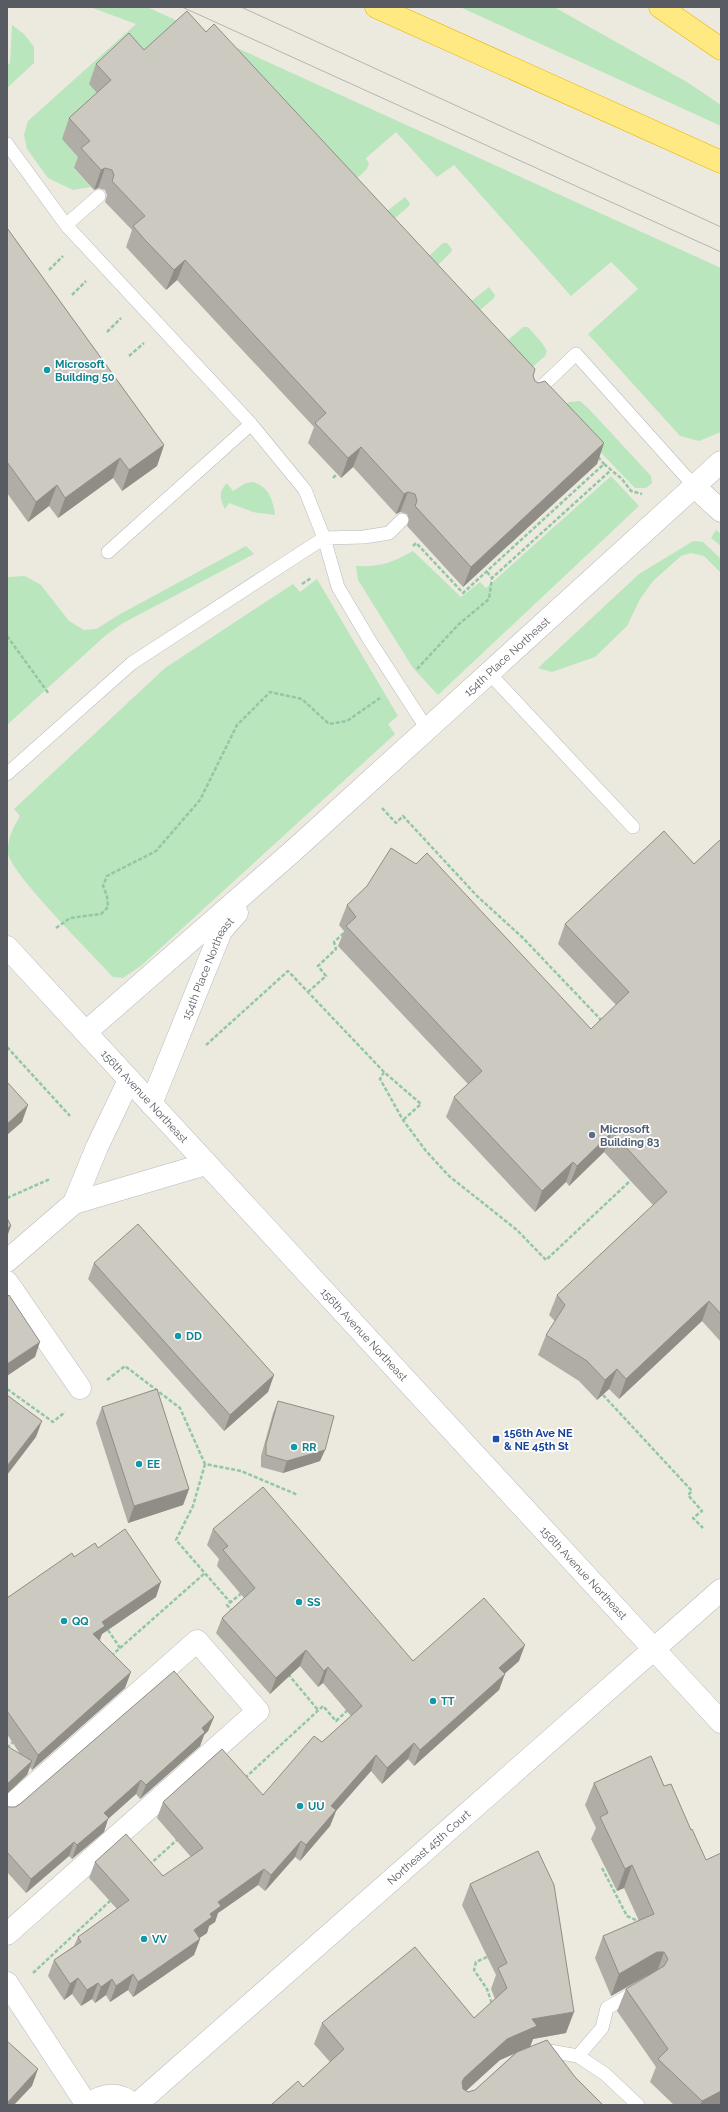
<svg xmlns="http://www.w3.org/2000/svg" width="728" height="2112" font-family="Raleway,sans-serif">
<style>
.green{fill:#b9e6bc}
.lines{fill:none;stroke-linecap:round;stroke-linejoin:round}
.lane-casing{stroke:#b7b9bf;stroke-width:14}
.street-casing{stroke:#b7b9bf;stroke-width:23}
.secondary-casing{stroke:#b8bbc2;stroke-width:23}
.highway-casing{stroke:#ebb400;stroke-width:23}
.path{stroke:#92c7a5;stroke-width:2.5;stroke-dasharray:4 2;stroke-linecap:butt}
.lane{stroke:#fff;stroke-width:13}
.street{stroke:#fff;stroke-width:22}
.secondary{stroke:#fff;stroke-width:22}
.highway{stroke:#ffe983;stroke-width:22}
.tram{stroke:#b3b4b4;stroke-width:1}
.wall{fill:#afada5;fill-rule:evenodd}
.shaded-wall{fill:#8f8d86}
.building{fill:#ccc9c0;stroke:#8f8d86}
.culture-dot{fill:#0f9aa8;stroke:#fff;stroke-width:1.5}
.service-dot{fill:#5c6f8a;stroke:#fff;stroke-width:1.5}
.transit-dot{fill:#1a4fb4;stroke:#fff;stroke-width:1.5}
.labels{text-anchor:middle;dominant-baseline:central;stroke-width:3.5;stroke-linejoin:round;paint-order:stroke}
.culture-label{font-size:11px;font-weight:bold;fill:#0d838f;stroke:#fff;text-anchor:start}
.street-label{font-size:11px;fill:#585b61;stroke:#fff}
.service-label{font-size:11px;font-weight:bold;fill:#4e5e75;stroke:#fff;text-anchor:start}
.transit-label{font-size:11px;font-weight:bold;fill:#164399;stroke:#fff;text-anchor:start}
</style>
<rect width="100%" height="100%" fill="#eceadf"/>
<path class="green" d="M90 7H147L721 268V432L699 441 680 436 588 334 638 289 611 262 571 296 454 165 437 177 396 132 366 158 369 164 367 169 355 180 386 212 405 197 410 203 409 206 394 219 428 257 443 243H447L452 249 451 252 437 266 470 302 489 287 495 295 494 298 479 311 506 342 523 327H528L542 343 547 351 545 356 518 380 103 100 82 161 74 169 91 187 73 190 48 178 27 149 24 135 28 121 136 24Z
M460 7H554L687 82 721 105V126Z
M12 25 24 34 34 47V63L7 88V63L10 64Z
M580 401 589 409 651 476 652 483 646 488H635L559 409 569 402Z
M611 476 639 506 438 695 413 668 358 580 356 566C381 567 391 563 413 551L461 597 480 582 486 588Z
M253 482C269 487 273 500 275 515L253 512 229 503 225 509C220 499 218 492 227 483L233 491 246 483Z
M716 530 721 534V546L711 538Z
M693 541 703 542 721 559V573L704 556 691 553 681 556 653 581 640 599 627 626 595 657 552 672 538 668 639 574Z
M246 546 254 554 123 623 106 635 7 725V577L25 576 41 585 69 621 84 630 96 629 122 613Z
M317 579 398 716 388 724 395 734 142 965 123 978 113 977C96 958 9 872 8 853 7 839 13 828 20 816L14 809 165 668 293 584 300 592Z"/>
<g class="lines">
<g class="lane-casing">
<path id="lane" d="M7 144 66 225 251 424 305 490 324 538 338 587 370 641 427 729
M66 225 99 196
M534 394 576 354 695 487
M108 552 251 424
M489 673 633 827
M7 774 132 663 287 562 324 538 364 537 389 533 402 520
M540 2052 544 2050 578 2056 605 2074 638 2105
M578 2056 602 2028 607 2008 637 1991"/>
</g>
<g class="street-casing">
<g id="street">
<path d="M695 487 721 511"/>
<path id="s1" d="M86 1032 293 851 721 462"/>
<path id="s2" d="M151 1104 221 931 237 913"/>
<path d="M74 1203 97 1147 129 1080"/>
<path d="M7 1261 74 1203 206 1164"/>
<path d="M7 1282 80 1388"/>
<path d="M7 1809 197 1641 258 1711 7 1934"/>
<path d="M7 1983 87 2105"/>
<path d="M88 2105C103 2093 119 2092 134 2105"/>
<path id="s3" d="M136 2105 721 1590"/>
</g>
</g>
<g class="secondary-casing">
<g id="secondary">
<path id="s4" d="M7 947 721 1722"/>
</g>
</g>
<g class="highway-casing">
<path id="highway" d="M376 7 721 162
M660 7 721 49"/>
</g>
<path class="path" d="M49 270 63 256
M72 295 86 281
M107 332 121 318
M129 356 144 343
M598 457 604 464
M333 478 337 474
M413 546 416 543 419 546 463 593 604 464 622 479 631 491 642 494
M487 572 492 578
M302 584 311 578
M7 636 49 694
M417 669 458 625 489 599 492 578 610 471
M382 808 396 823 403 816 477 896 523 938 603 1022
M56 928 70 918 101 914 108 907 107 896 103 886 107 876 156 851 200 800 237 725 270 692 302 699 329 724 347 721 380 698
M308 992 326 976 318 966 336 949 334 942 345 932
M206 1045 288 971 384 1072 421 1104 403 1120
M7 1047 70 1116
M384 1072 380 1079 403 1120 426 1151 449 1176 517 1230 546 1260 631 1180
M7 1198 50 1179
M107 1380 125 1366 180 1408 205 1464 241 1471 298 1495
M7 1389 53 1422 65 1412
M603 1395 692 1491 688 1495 702 1511 693 1518 703 1528
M205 1464 193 1506 176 1540 230 1602
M233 1612 227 1605 243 1592
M108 1630 120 1648
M111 1656 205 1573
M288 1674 318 1710
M7 1748 14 1741
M245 1778 323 1706 336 1721 349 1709
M149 1865 178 1839
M602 1868 627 1916 640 1922
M487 1957 476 1962 474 1970 487 1989 492 2004
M33 1973 111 1900"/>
<use href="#lane" class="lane"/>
<use href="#street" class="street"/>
<use href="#secondary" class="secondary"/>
<use href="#highway" class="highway"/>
<path class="tram" d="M182 7 721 252
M241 7 721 227"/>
</g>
<path class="wall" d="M206 32 533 376 535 381 604 443 597 464 463 587 407 526 409 520 407 514 400 512 396 514 353 467 341 478 308 443 314 427 177 280 166 290 138 260 126 247 132 230 105 202 107 195 105 190 98 188 94 190 74 168 78 157 62 139 69 118 97 93 89 84 96 64Z
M7 228 164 445 157 466 122 491 113 478 58 518 49 506 28 522 7 493Z
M721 839V1342L702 1321 619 1399 609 1389 597 1400 579 1381 538 1355 546 1335 555 1321 549 1315 557 1295 653 1205 604 1152 569 1186 566 1182 535 1212 446 1117 454 1097 468 1084 338 946 344 931 339 925 347 905 591 1029 616 1005 558 944 565 924 694 864Z
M94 1263 274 1375 268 1392 224 1431 88 1279Z
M278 1401 325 1450 320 1461 283 1473 261 1467V1456L273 1413Z
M102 1407 189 1489 183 1505 128 1523 96 1423Z
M213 1529 413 1661H519L505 1673 499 1690 414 1766 408 1759 382 1784 371 1771 336 1811 330 1826 300 1861 295 1857 265 1891 258 1885 218 1913 215 1922 209 1926 207 1933 199 1938 200 1939 194 1955 133 1997 128 1990 110 2002 106 1995 95 2003 92 1999 81 2006 72 1994 64 2000 48 1976 54 1960 74 1946 78 1937 117 1909 89 1878 95 1862 163 1876 191 1857 157 1818 163 1802 263 1795 351 1716 323 1683 318 1687 300 1666 270 1694 216 1633 222 1618 244 1598 217 1566 219 1559 207 1545Z
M98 1548 156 1597 102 1634 100 1640 125 1688 32 1770 30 1767 27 1775 20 1754 7 1734V1598L74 1557Z
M214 1717 208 1731 204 1735 200 1746 140 1799 136 1794 108 1819 104 1832 72 1859 69 1856 26 1893 7 1872V1806L9 1807H15Z
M651 1756 721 2105H674L650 2082 656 2067 617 2011 626 1989 649 1975 611 1996 595 1958 603 1936 639 1921 624 1888 617 1891 591 1839 596 1828 585 1805 594 1783Z
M470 1884 566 2033 533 2039 530 2047 575 2077 603 2105 303 2087 330 2062 314 2044 322 2023 474 2018 495 1999 491 1989 496 1975 462 1905ZM515 2053 475 2090 468 2092 466 2091 500 2060Z"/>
<path class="shaded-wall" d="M105 168 98 188 94 190 101 170Z
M185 260 177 280 166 290 174 270Z
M604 443 597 464 463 587 471 567Z
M164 445 157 466 122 491 129 470Z
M361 447 353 467 341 478 348 458Z
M120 458 113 478 58 518 65 498Z
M57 485 49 506 28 522 36 502Z
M408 492 400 512 396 514 404 494Z
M28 1105 22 1122 7 1135V1124Z
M612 1132 604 1152 569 1186 577 1166Z
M573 1162 566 1182 535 1212 542 1191Z
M11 1226 7 1237V1228Z
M709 1301 702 1321 619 1399 626 1379Z
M40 1342 35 1357 7 1376V1364Z
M617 1369 609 1389 597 1400 605 1380Z
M274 1375 268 1392 224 1431 230 1415Z
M42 1421 36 1437 7 1475V1466Z
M325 1450 320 1461 283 1473 287 1461Z
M189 1489 183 1505 128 1523 134 1506Z
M161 1582 156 1597 102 1634 99 1641 93 1634 102 1622Z
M525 1645 519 1661 494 1683 499 1668Z
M306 1650 300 1666 270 1694 276 1678Z
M328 1667 323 1683 318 1687 324 1671Z
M131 1672 125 1688 32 1770 38 1755Z
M505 1674 499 1690 414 1766 420 1750Z
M214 1717 208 1731 204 1735 200 1746 140 1799 146 1785 202 1728Z
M414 1743 408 1759 382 1784 387 1768Z
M376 1755 371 1771 336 1811 330 1826 300 1861 306 1845 331 1806Z
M32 1761 27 1775 7 1794V1784Z
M141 1780 136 1794 108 1819 104 1832 72 1859 77 1845 104 1813Z
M301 1841 295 1857 265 1891 271 1875Z
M74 1842 69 1856 26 1893 31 1879Z
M632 1865 624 1888 617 1891 625 1869Z
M264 1869 258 1885 218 1913 215 1922 209 1926 207 1933 188 1946 194 1930 210 1914 218 1902Z
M200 1939 194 1955 133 1997 138 1982Z
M657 1952H664L656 1975H648L611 1996 619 1974Z
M133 1974 128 1990 110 2002 116 1986Z
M78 1978 72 1994 64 2000 70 1984Z
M112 1979 106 1995 95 2003 101 1987Z
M98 1983 92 1999 81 2006 87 1990Z
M574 2012 566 2033 533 2039 530 2047 500 2060 457 2099 462 2082 464 2078 507 2039 532 2019Z
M38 2069 32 2086 14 2105H7V2103Z
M721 2091V2105H700L702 2101Z"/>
<path class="building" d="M187 11 206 32 214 24 535 369 533 376 535 381 538 383 545 381 604 443 471 567 415 506 417 501 415 494 408 492 404 494 361 447 348 458 315 423 326 413 185 260 174 270 145 240 133 226 145 216 112 181 114 175 112 170 105 168 101 170 81 148 90 141 69 118 111 80 96 64 129 33 144 50Z
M7 228 164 445 129 470 120 458 65 498 57 485 36 502 7 462Z
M664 831 694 864 721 839V1314L709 1301 626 1379 617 1369 605 1380 587 1361 546 1335 565 1305 557 1295 667 1192 612 1132 577 1166 573 1162 542 1191 454 1097 482 1071 346 926 356 917 347 905 367 886 391 848 416 864 427 853 591 1029 629 992 565 924Z
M7 1082 28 1105 7 1124Z
M7 1218 11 1226 7 1228Z
M138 1224 274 1375 230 1415 94 1263Z
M9 1295 40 1342 7 1364V1297Z
M157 1389 189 1489 134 1506 102 1407Z
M7 1395 42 1421 7 1466Z
M278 1401 334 1416 325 1450 287 1461 266 1455V1444Z
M263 1487 413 1661 484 1598 525 1645 499 1668 505 1674 420 1750 414 1743 387 1768 376 1755 331 1806 336 1810 306 1845 301 1841 271 1875 264 1869 218 1902 221 1906 210 1914 212 1917 194 1930 200 1939 138 1982 133 1974 116 1986 112 1979 101 1987 98 1983 87 1990 78 1978 70 1984 54 1960 81 1942 78 1937 129 1900 95 1862 126 1834 163 1876 203 1848 163 1802 222 1749 263 1795 314 1736 322 1742 362 1706 328 1667 324 1671 306 1650 276 1678 222 1618 255 1588 223 1550 228 1546 213 1529Z
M125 1529 161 1582 102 1622 105 1626 93 1634 131 1672 38 1755 7 1711V1598L72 1553 74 1557 95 1543 98 1548Z
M174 1671 214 1717 202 1728 205 1732 146 1785 141 1780 104 1813 109 1818 77 1845 74 1842 31 1879 7 1852V1806L9 1807H15L20 1804Z
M7 1746 32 1761 7 1784Z
M651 1756 664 1786 671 1784 691 1830 692 1829 706 1860 721 1853V2091L702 2101 658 2059 668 2049 626 1989 664 1966 668 1959 664 1952H657L619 1974 603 1936 654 1914 632 1865 625 1869 600 1817 608 1813 594 1783Z
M538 1851 554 1885 574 2012 532 2019 537 2026 507 2039 464 2078 462 2082 463 2089 468 2092 475 2090 517 2052 547 2040 575 2077 603 2105H271L298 2081 303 2087 344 2049 322 2023 415 1947 474 2018 507 1988 498 1968 507 1963 470 1884Z
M7 2041 38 2069 7 2103Z"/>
<g class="culture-dot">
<circle cx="47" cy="370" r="4"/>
<circle cx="178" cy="1336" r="4"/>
<circle cx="294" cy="1447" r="4"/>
<circle cx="139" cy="1464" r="4"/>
<circle cx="299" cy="1602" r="4"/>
<circle cx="64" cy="1621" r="4"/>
<circle cx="433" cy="1701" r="4"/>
<circle cx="300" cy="1806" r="4"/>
<circle cx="144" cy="1939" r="4"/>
</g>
<circle class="service-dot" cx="592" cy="1135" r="4"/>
<rect class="transit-dot" x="492" y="1435" width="8" height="8" rx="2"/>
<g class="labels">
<g class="culture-label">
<text x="55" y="364">Microsoft<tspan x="55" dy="13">Building 50</tspan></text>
<text x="186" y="1336">DD</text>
<text x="302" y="1447">RR</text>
<text x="147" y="1464">EE</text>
<text x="307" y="1602">SS</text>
<text x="72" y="1621">QQ</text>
<text x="441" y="1701">TT</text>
<text x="308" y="1806">UU</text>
<text x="152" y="1939">VV</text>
</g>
<g class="street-label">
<text stroke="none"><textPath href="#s1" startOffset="564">154th Place Northeast</textPath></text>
<text stroke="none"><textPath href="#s2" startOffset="147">154th Place Northeast</textPath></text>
<text stroke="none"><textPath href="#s4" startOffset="203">156th Avenue Northeast</textPath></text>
<text stroke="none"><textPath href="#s4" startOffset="527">156th Avenue Northeast</textPath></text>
<text stroke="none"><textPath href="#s4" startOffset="851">156th Avenue Northeast</textPath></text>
<text stroke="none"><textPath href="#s3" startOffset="390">Northeast 45th Court</textPath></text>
</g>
<g class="service-label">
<text x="600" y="1129">Microsoft<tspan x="600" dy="13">Building 83</tspan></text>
</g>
<g class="transit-label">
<text x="504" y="1433">156th Ave NE<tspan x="504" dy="13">&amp; NE 45th St</tspan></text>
</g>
</g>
<rect width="728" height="2112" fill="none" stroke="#585b61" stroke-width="16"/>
</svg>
